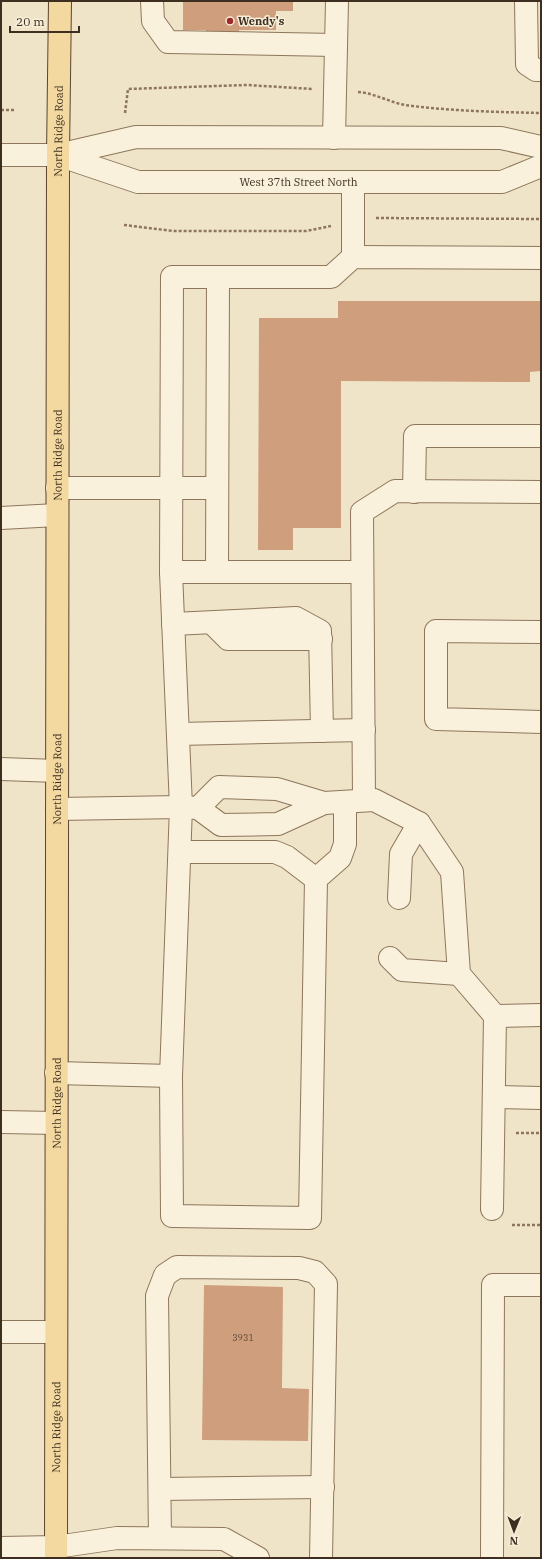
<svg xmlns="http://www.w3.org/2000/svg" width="542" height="1559" font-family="'IBM Plex Serif',serif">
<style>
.building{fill:#cf9f7d}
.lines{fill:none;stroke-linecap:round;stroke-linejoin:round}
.minor-casing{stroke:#8d765c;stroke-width:24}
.major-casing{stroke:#5b4430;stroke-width:24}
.path{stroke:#8d765c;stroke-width:2.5;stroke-dasharray:3 2;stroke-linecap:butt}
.minor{stroke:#faf1dc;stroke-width:22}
.major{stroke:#f3d9a0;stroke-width:22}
.poi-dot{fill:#9e2a2b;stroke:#f7eed8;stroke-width:1.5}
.labels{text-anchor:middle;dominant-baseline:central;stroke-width:3;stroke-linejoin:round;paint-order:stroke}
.number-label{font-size:9px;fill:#624a37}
.poi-label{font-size:11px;font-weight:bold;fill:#3d2e20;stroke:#f7eed8;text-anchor:start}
.street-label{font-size:11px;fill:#3d2e20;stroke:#f7eed8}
</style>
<rect width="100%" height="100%" fill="#f0e4c8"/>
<path class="building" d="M183 1H293V11H276V30H239V34L206 35V30H183Z
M338 301H541V371L530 372V382L341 381V528H293V550H258L259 318H338Z
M204 1285 283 1287 282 1388 309 1389 308 1441 202 1440Z"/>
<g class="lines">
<g class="minor-casing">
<g id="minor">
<path d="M152 1 153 21 168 42 336 45"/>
<path d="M526 1 527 64 536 70H541"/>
<path d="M334 138 337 1"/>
<path d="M1 155H58L136 137 501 138 541 147"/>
<path id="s1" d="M58 155 138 182H502L541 166"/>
<path d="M353 257V182"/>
<path d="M57 488H217"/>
<path d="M414 492 415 436H541"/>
<path d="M1 518 57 515"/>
<path d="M217 572 218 277"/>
<path d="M362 572H171L172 277H331L353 257 541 258"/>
<path d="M212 623 228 639H321"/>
<path d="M173 624 296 618 320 631 322 731"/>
<path d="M541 632 436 631V719L541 722"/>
<path d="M178 734 364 730"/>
<path d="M1 769 57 771"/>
<path d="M364 800 362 512 395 491 541 492"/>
<path d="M198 808 219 787 277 789 324 803 374 800 419 823 452 872 459 974 495 1016 492 1209"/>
<path d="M57 809 181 807 198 808 221 825 278 824 324 803"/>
<path d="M180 852H275L287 857 316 879"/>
<path d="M399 898 401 854 419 823"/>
<path d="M390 958 402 970 459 974"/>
<path d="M495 1016 541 1015"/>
<path d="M56 1073 171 1076 172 1216 310 1218 316 879 340 858 345 844V803"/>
<path d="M171 1076 181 807 171 572"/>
<path d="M494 1097 541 1098"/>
<path d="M1 1122 56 1123"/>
<path d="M1 1332H56"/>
<path d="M160 1489 323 1487"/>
<path d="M160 1538 157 1296 165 1275 177 1267 299 1268 315 1272 326 1284 321 1558"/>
<path d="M1 1548 56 1547 117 1538 224 1539 258 1558"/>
<path d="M492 1558 493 1285H541"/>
</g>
</g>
<g class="major-casing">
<g id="major">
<path id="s2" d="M56 1558 58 155 60 1"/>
</g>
</g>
<path class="path" d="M358 92C374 93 389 102 405 105 450 111 496 112 541 113
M1 110H15
M125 113 128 89 247 85 313 89
M376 218 541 219
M124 225 173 231H306L331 226
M516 1133H541
M512 1225H541"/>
<use href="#minor" class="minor"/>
<use href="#major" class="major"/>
</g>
<circle class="poi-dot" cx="230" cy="21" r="4"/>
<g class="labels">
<g class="number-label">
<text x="243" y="1337">3931</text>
</g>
<g class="poi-label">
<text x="238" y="21">Wendy's</text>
</g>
<g class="street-label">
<text stroke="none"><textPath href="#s2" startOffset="1427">North Ridge Road</textPath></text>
<text stroke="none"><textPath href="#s1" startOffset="245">West 37th Street North</textPath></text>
<text stroke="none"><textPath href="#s2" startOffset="1103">North Ridge Road</textPath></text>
<text stroke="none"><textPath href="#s2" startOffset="779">North Ridge Road</textPath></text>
<text stroke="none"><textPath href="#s2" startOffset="455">North Ridge Road</textPath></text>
<text stroke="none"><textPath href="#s2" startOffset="131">North Ridge Road</textPath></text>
</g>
</g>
<rect width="542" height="1559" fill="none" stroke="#3d2e20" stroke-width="4"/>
<g transform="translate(514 1531) rotate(181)" stroke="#f7eed8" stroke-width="3" paint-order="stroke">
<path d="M0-3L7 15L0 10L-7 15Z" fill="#3d2e20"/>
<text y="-6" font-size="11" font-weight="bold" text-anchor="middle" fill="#3d2e20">N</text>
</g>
<path d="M10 26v6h69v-6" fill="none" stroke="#3d2e20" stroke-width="2"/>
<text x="16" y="26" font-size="12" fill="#3d2e20" stroke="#f7eed8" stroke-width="3" paint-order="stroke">20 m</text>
</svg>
